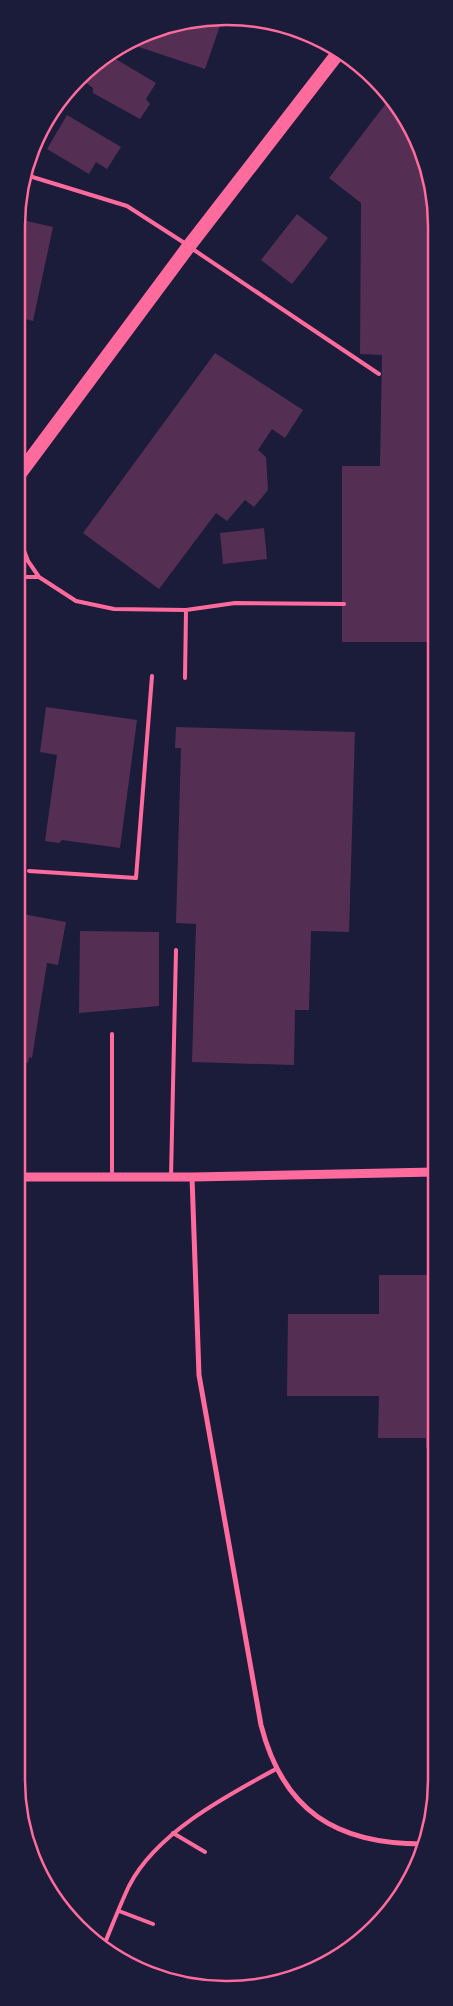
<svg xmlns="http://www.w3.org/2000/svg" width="453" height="2006" font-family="Inter,sans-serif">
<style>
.building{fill:#542f53}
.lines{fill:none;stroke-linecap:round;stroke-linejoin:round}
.service{stroke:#ff6b9d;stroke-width:4}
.minor{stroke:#ff6b9d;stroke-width:5}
.tertiary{stroke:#ff6b9d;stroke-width:9}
.trunk{stroke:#ff6b9d;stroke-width:14}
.rim{fill:none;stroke:#ff6b9d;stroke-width:2.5}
</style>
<rect width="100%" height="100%" fill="#1b1b3a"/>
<path class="building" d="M222 20 205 69 130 44 172 23Z
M109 55 156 83 146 99 150 104 140 119 93 93V88L85 82 92 70 91 69 99 60Z
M390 98 415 134 435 199V642H342V466H380L382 355 360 354 361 203 329 178Z
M67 115 121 147 107 169 96 162 89 174 47 149Z
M297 214 328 238 292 284 261 260Z
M18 219 53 227 33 321 18 317Z
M215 353 303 410 285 438 272 429 258 450 266 457 268 490 254 507 245 500 227 521 216 513 159 589 83 533Z
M264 528 267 559 223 564 220 533Z
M46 707 137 720 120 848 62 840 59 843 45 841 57 755 40 752Z
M176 727 355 732 349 932 311 931 309 1010H295L294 1065 192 1062 196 924 176 923 181 748H175Z
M17 913 66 922 58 965 47 963 32 1058 29 1057 28 1063 17 1061Z
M80 931 159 932V1006L79 1013Z
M379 1275H435V1448H426V1438H378L379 1396H287L288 1314H379Z"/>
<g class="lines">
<path class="service" d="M26 175 127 206 186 244
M191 248 379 374
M18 577H39L28 561 18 535
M39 577 76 601 114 609 186 610 235 603 344 604
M185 678 186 610
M29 871 136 878 152 676
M23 1078V1177
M112 1177V1034
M171 1177 176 950
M173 1833 205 1852
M119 1911 153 1924
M104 1945C112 1926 120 1905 129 1886 156 1833 226 1796 276 1769"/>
<path class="minor" d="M192 1177 199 1375 261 1725C283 1811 336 1844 423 1844"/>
<path class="tertiary" d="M17 1177H192L435 1172"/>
<path class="trunk" d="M18 476 189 246 339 52"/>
</g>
<path d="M0 0H453V2006H0ZM226 25H227A201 201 0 0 1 428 226V1780A201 201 0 0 1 227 1981H226A201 201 0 0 1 25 1780V226A201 201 0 0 1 226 25Z" fill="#1b1b3a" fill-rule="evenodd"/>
<path class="rim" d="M226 25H227A201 201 0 0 1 428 226V1780A201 201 0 0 1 227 1981H226A201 201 0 0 1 25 1780V226A201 201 0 0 1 226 25Z"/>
</svg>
